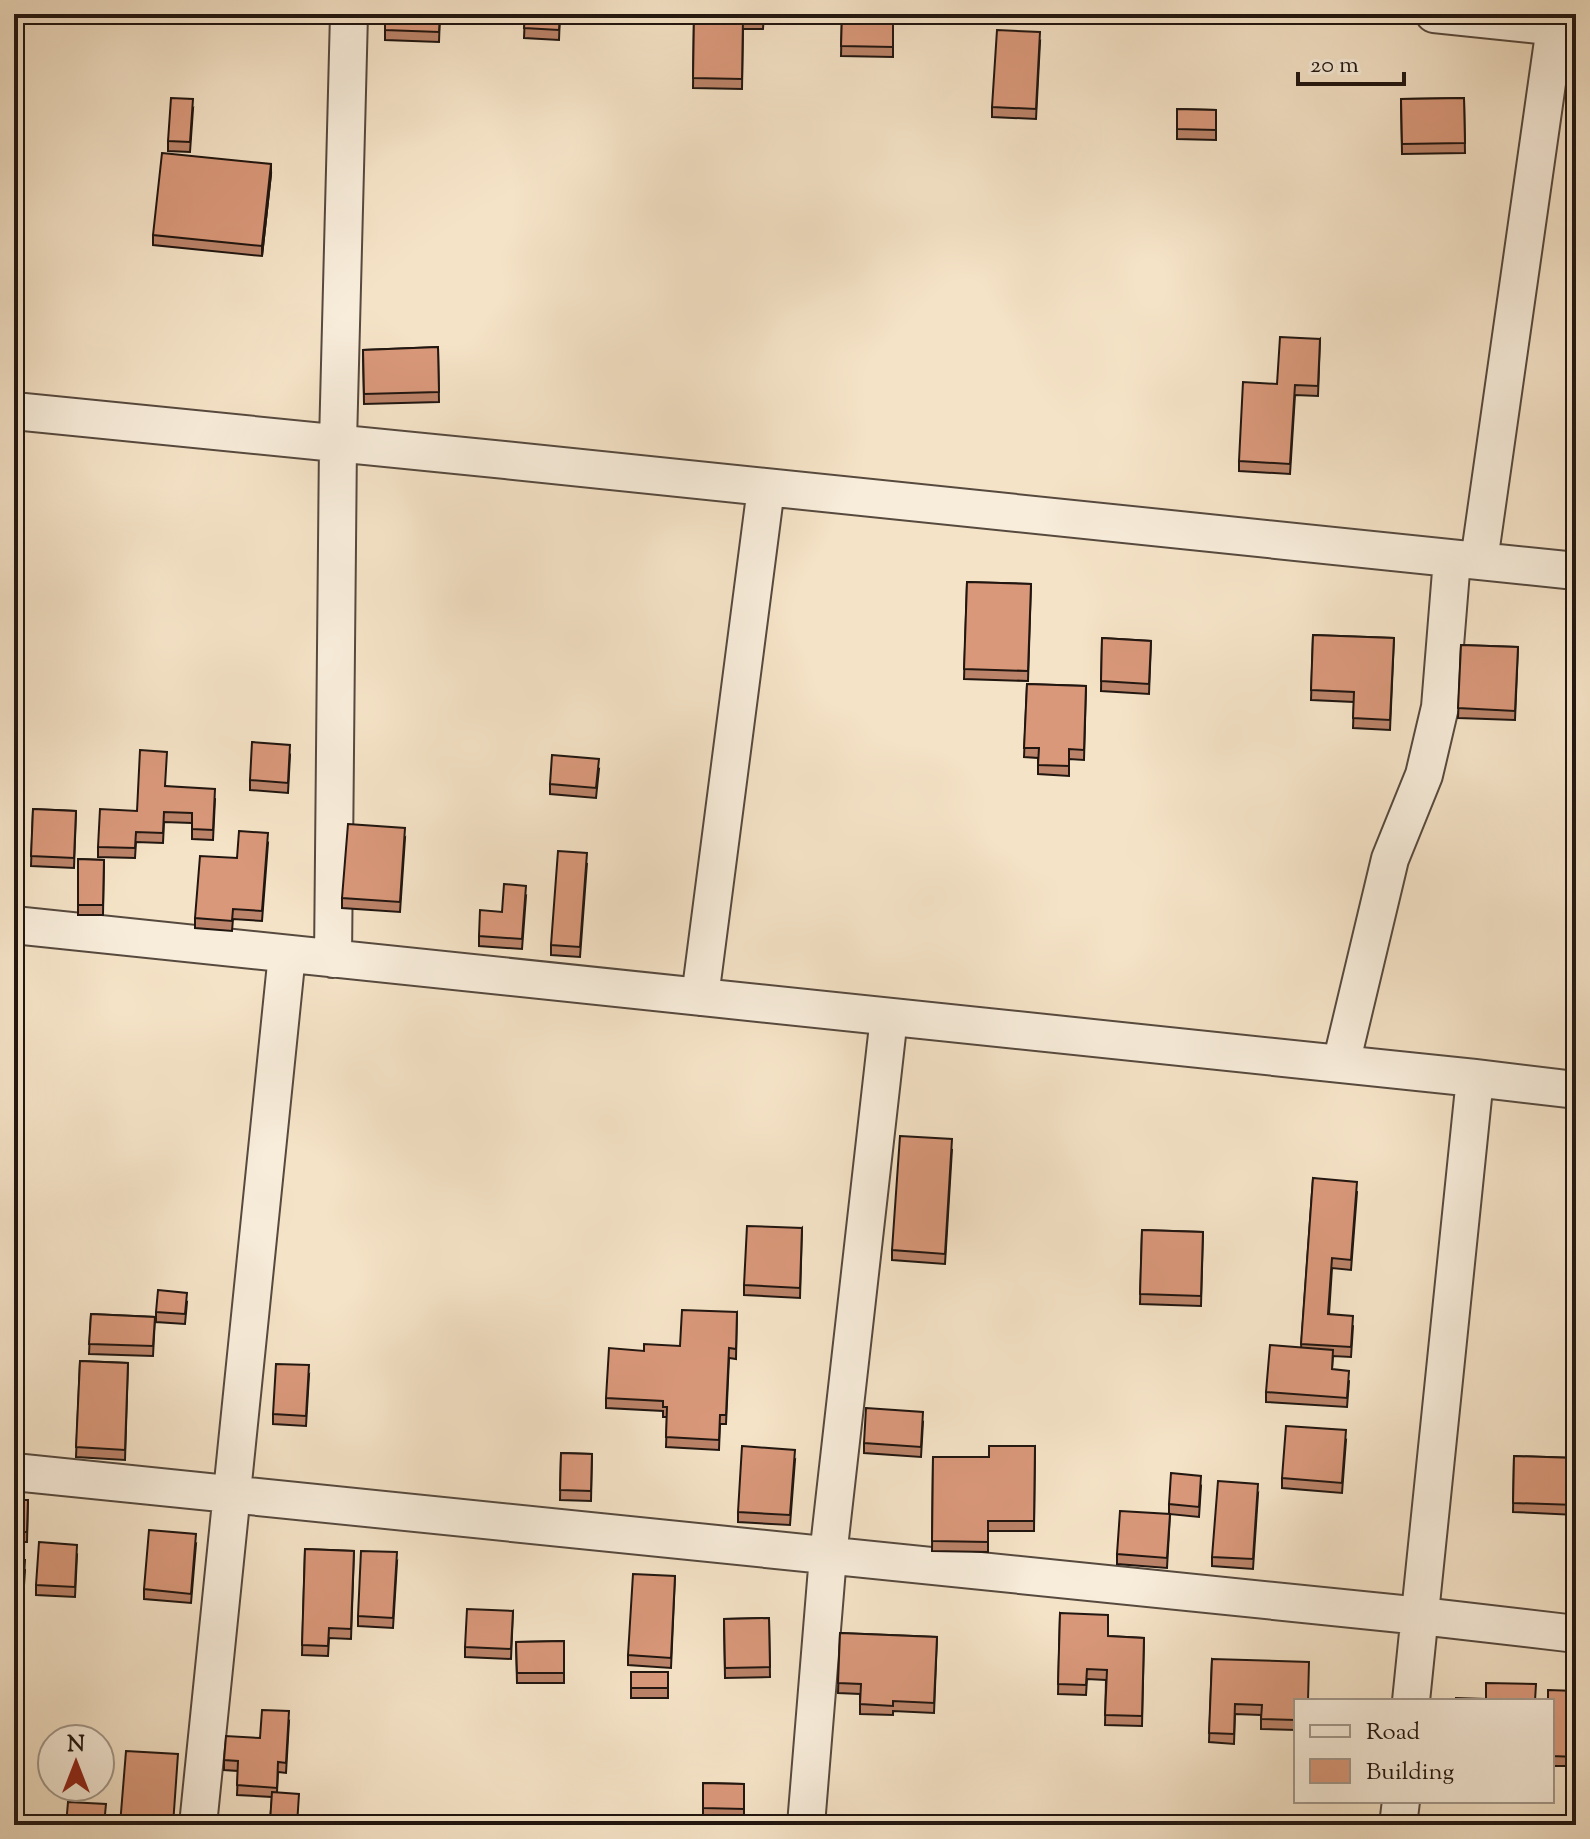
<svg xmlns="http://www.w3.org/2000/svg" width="1590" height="1839" font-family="'Sorts Mill Goudy',serif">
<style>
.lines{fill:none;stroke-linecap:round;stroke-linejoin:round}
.minor-casing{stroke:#56493e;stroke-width:40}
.minor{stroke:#f8eddb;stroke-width:36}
.wall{fill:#bb8369;stroke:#211610;stroke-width:2}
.shaded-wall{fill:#986a55;stroke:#211610;stroke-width:2}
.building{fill:#d9987a;stroke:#211610;stroke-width:2}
</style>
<rect width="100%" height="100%" fill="#f5e3c7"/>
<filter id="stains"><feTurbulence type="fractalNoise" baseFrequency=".0025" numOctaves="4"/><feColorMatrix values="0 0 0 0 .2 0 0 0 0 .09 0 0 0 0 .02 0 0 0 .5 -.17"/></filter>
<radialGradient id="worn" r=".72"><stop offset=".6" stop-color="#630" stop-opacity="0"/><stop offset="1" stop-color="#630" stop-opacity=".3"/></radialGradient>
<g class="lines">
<g class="minor-casing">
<path id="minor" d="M1434 14 1576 29
M14 411C535 461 1055 519 1576 571
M1479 561 1555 27
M14 925 1475 1078 1576 1090
M333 959 338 442 349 14
M700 997 766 488
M1341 1064 1390 859 1424 775 1440 707 1452 559
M14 1472 1421 1616 1576 1634
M1411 1701 1475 1078
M198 1825 287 954
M806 1825 828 1556 889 1017
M1398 1825 1401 1801"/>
</g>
<use href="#minor" class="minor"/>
</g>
<path class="wall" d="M125 14H171V17L125 15Z
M385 14H440L439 42 385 40Z
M525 14H560L559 40 524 38Z
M694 14H764L763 29H743L742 89 693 88Z
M842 14H893V57L841 56Z
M1040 42 1036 119 992 117V107Z
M1464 98 1465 153 1402 154 1401 99Z
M193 109 190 152 168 151V141Z
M1177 109 1216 110V140L1177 139Z
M271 174 262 256 153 245V235Z
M1320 339 1318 396 1295 395 1290 474 1239 471V461L1277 384Z
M438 347 439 402 364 404 363 350Z
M967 582 1031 584 1028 681 964 679Z
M1313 635 1394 638 1390 730 1353 728 1354 702 1311 700Z
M1102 638 1151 641 1149 694 1101 691Z
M1461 645 1518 647 1515 720 1458 718Z
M1027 684 1086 686 1084 760 1069 759V776L1038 774V758L1024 757Z
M290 755 288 793 250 790V780Z
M599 769 596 798 550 794V784Z
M166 786 215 799 213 840 192 839V823L164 822 163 843 136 842 135 858 98 857V847Z
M33 809 76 811 74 868 31 866Z
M14 836H24L23 887H14Z
M405 838 400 912 342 908V898Z
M268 843 262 921 233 919 232 931 195 928V918L237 858Z
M78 859 104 860 103 915H78Z
M587 863 580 957 551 955V945Z
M526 896 522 949 479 946V936L502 912Z
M1576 987V1063H1570Z
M952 1149 945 1264 892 1260V1250Z
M1313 1178 1357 1192 1351 1270 1332 1268 1329 1314 1353 1326 1351 1357 1333 1356 1332 1369 1349 1381 1347 1407 1266 1402V1392L1301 1348Z
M802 1228 800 1298 744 1295V1285Z
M1142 1230 1203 1232 1201 1306 1140 1304Z
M1576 1249V1293L1574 1292Z
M187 1302 185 1324 156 1322V1312Z
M737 1312 736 1359 729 1358 726 1424H720L719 1450 666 1447 667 1417H663V1411L606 1408V1398L680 1346Z
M91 1314 155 1317 153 1356 89 1354Z
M80 1361 128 1363 125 1460 76 1457Z
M309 1375 306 1426 273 1424V1414Z
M923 1422 921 1457 864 1453V1443Z
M1346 1440 1342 1493 1282 1488V1478Z
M1035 1446 1034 1531H988V1552L932 1551 933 1457H989Z
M561 1453 592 1454 591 1501 560 1500Z
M1514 1456 1576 1458V1515L1513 1512Z
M795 1460 790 1525 738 1522V1512Z
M1201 1486 1199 1517 1170 1514 1167 1568 1117 1564V1554L1169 1514V1504Z
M1258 1494 1253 1569 1212 1566V1557Z
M14 1500H28L27 1542H14Z
M196 1544 191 1603 144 1599V1589Z
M305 1549 354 1551 351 1639 329 1638 328 1656 302 1655Z
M77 1555 75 1597 36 1595V1585Z
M14 1559 25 1570 21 1631H14Z
M397 1562 393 1628 358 1626V1616Z
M675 1576 671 1668 628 1665V1655Z
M513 1611 511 1659 465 1657V1647Z
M1060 1613 1108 1636 1144 1638 1142 1726 1105 1725 1106 1680 1087 1679 1086 1695 1058 1694Z
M769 1618 770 1677 725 1678 724 1619Z
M840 1633 937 1637 934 1713 893 1711V1715L860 1714V1694L838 1693Z
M564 1641V1683H517L516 1642Z
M1212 1659 1296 1701V1730L1261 1729V1715L1235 1714 1234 1744 1209 1742Z
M631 1672H668V1698H631Z
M1576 1691V1766H1552V1701Z
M289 1721 286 1773 278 1772 277 1792 270 1822 272 1797 237 1795 238 1771 224 1770V1760Z
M703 1783 744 1784V1819L703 1818Z"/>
<path class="shaded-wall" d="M271 164V174L262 256V246Z"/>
<path class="building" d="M385 14H440L439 32 385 30Z
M525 14H560L559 30 524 28Z
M694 14H763V19H743L742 79 693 78Z
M842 14H893V47L841 46Z
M997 30 1040 32 1036 109 992 107Z
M171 98 193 99 190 142 168 141Z
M1464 98 1465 143 1402 144 1401 99Z
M1177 109 1216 110V130L1177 129Z
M162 153 271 164 262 246 153 235Z
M1280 337 1320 339 1318 386 1295 385 1290 464 1239 461 1243 382 1277 384Z
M438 347 439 392 364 394 363 350Z
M967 582 1031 584 1028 671 964 669Z
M1313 635 1394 638 1390 720 1353 718 1354 692 1311 690Z
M1102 638 1151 641 1149 684 1101 681Z
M1461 645 1518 647 1515 711 1458 708Z
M1027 684 1086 686 1084 750 1069 749V766L1038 765 1039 748H1024Z
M252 742 290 745 288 783 250 780Z
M140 750 167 752 165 786 215 789 213 830 192 829V813L164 812 163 833 136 832 135 848 98 847 100 809 137 811Z
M552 755 599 759 596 788 550 784Z
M33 809 76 811 74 858 31 856Z
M348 824 405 828 400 902 342 898Z
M239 831 268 833 262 911 233 909 232 921 195 918 200 856 237 858Z
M14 836H24L23 877H14Z
M558 851 587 853 580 947 551 945Z
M78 859 104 860 103 905H78Z
M504 884 526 886 522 939 479 936 480 910 502 912Z
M1576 987V1053H1570Z
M900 1136 952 1139 945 1254 892 1250Z
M1313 1178 1357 1182 1351 1260 1332 1258 1328 1314 1353 1316 1351 1347 1301 1344Z
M747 1226 802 1228 800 1288 744 1285Z
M1142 1230 1203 1232 1201 1296 1140 1294Z
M1576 1249V1283H1574Z
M158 1290 187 1293 185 1314 156 1312Z
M682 1310 737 1312 736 1349 729 1348 726 1415H720L719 1440 666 1437 667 1407H663V1401L606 1398 609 1348 644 1351V1344L680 1346Z
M91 1314 155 1317 153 1346 89 1344Z
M1270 1345 1333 1350 1332 1369 1349 1371 1347 1398 1266 1392Z
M80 1361 128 1363 125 1450 76 1447Z
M276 1364 309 1365 306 1416 273 1414Z
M866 1408 923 1412 921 1447 864 1443Z
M1286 1426 1346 1430 1342 1483 1282 1478Z
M742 1446 795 1450 790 1515 738 1512Z
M989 1446H1035L1034 1521H988V1542L932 1541 933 1457H989Z
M561 1453 592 1454 591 1491 560 1490Z
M1514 1456 1576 1458V1505L1513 1503Z
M1171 1473 1201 1476 1199 1507 1169 1504Z
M1218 1481 1258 1484 1253 1559 1212 1557Z
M14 1500H28L27 1532H14Z
M1120 1511 1170 1514 1167 1558 1117 1554Z
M149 1530 196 1534 191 1594 144 1589Z
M39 1542 77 1545 75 1587 36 1585Z
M305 1549 354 1551 351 1629 329 1628 328 1646 302 1645Z
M361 1551 397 1552 393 1618 358 1616Z
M14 1559 25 1560 21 1621H14Z
M633 1574 675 1576 671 1658 628 1655Z
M467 1609 513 1611 511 1649 465 1647Z
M1060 1613 1108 1615V1636L1144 1638 1142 1716 1105 1715 1107 1670 1087 1669 1086 1685 1058 1684Z
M769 1618 770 1667 725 1668 724 1619Z
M840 1633 937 1637 934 1703 893 1701V1706L860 1704 861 1684 838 1683Z
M564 1641V1673H517L516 1642Z
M1212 1659 1309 1662 1308 1701H1296V1720L1261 1719 1262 1705 1235 1704 1234 1734 1209 1733Z
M631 1672H668V1688H631Z
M1486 1683 1536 1684 1535 1701H1456V1698L1486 1699Z
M1548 1690 1576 1691V1757L1552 1756V1701H1548Z
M262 1710 289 1711 286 1763 278 1762 277 1788 237 1785 238 1761 224 1760 226 1736 260 1738Z
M126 1751 178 1754 173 1825H120Z
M703 1783 744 1784V1809L703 1808Z
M272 1792 299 1794 297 1825H244L245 1821 270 1822Z
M68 1802 106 1804 104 1825H66Z
M1301 1824 1345 1825H1301Z"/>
<rect width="1590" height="1839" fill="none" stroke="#f5e3c7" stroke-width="48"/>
<rect x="16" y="16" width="1558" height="1807" fill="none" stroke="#211610" stroke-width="4"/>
<rect x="24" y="24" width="1542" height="1791" fill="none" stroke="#211610" stroke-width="2"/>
<rect x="1294" y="1699" width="260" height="104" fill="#f8eddb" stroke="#a2978a" stroke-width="2"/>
<rect x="1310" y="1725" width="40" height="12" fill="#f8eddb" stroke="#a2978a" stroke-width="2"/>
<text x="1366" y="1739" font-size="24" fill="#211610">Road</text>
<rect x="1310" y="1759" width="40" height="24" fill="#d9987a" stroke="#a2978a" stroke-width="2"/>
<text x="1366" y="1779" font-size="24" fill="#211610">Building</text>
<g transform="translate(76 1763)"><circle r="38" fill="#f8eddb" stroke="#a2978a" stroke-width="2"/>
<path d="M0-6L14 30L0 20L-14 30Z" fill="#8f2418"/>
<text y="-12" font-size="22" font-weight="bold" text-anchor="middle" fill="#211610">N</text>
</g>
<path d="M1298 72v12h106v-12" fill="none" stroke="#211610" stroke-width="4"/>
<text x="1310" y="72" font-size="24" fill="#211610" stroke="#f8eddb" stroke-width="6" paint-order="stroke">20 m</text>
<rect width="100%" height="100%" filter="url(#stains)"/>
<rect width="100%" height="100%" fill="url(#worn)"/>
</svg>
